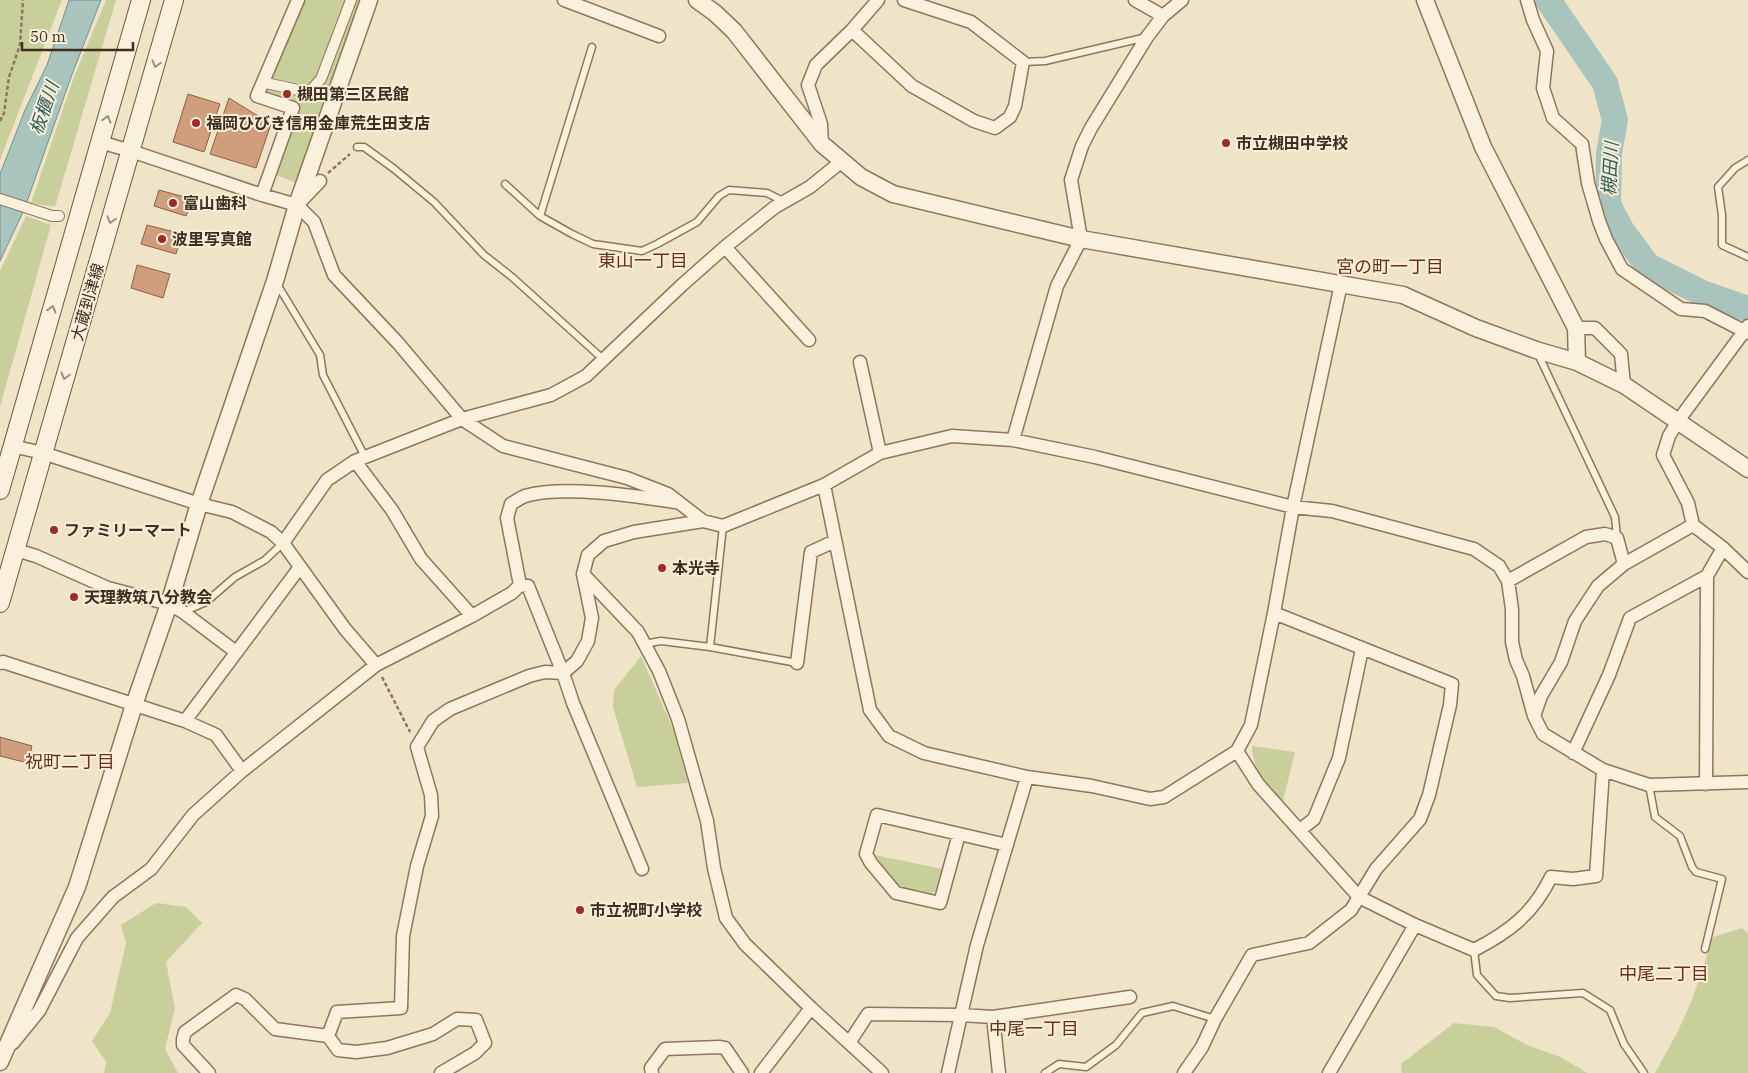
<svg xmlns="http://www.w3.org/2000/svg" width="1748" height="1073" font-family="'IBM Plex Serif','Noto Sans JP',serif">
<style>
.green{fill:#c9cf9b}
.water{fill:#a9c4bc;stroke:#6f938a}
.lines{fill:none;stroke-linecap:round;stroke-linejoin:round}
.river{stroke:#a9c4bc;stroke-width:26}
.building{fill:#cf9f7d;stroke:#8d5f41}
.service-casing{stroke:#8d765c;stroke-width:9}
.pedestrian-casing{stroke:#8d765c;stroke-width:12}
.minor-casing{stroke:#8d765c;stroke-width:15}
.tertiary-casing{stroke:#8d765c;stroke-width:19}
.secondary-casing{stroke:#6f573f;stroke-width:20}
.path{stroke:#8d765c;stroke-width:2.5;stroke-dasharray:4 2.5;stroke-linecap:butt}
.service{stroke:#faf1dc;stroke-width:6}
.pedestrian{stroke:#faf1dc;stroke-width:10}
.minor{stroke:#faf1dc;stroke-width:12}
.tertiary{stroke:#faf1dc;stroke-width:16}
.secondary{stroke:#faf1dc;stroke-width:18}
.oneway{stroke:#9c907e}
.poi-dot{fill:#9e2a2b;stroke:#f7eed8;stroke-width:2}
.labels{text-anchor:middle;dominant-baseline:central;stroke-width:4;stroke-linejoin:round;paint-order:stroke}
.poi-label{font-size:16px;font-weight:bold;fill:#3d2e20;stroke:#f7eed8;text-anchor:start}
.street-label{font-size:16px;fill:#3d2e20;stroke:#f7eed8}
.water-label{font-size:18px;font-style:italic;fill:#2f5d5a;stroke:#f7eed8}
.neighbourhood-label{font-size:18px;fill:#6b2e1e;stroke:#f7eed8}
</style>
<rect width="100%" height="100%" fill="#f0e4c8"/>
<path class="green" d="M0 0H62L0 160Z
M106 0H116L55 207 31 203 74 77Z
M301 0H360L299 184 276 175 300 106 261 94Z
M26 216 51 225 0 407V271Z
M641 656 673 729 688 783 637 787 613 707 614 690Z
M1252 746 1295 752 1283 801C1267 785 1252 769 1252 746Z
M875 855 942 869 935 892 931 893 897 887Z
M156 903 186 907 202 923 166 962 175 1008 165 1049 178 1073H104L106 1062 92 1041 110 1013 126 943 121 925Z
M1742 928 1748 933V1073H1655L1678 1031 1692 1000 1713 937Z
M1454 1023 1494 1027 1527 1045 1560 1057 1588 1073H1402L1401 1064Z"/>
<path class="water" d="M69 0H101L71 77 24 210 0 261V174L25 110 47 65Z"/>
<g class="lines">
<path class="river" d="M1548 0 1605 83 1615 120 1609 153 1608 205 1622 231 1648 266 1702 293 1748 309"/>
</g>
<path class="building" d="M188 94 220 104 204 152 173 142Z
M229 98 271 124 256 168 210 154Z
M159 190 192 199 186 216 154 206Z
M147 225 182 234 176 254 141 244Z
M137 265 170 274 163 298 131 288Z
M0 737 32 746 28 763 0 756Z"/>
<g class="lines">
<g class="service-casing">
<path id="service" d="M1023 62 1045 61 1147 37
M357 147H364L393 168 434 202 484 255 512 277 604 360
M1748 160 1735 168 1718 187 1722 215V245L1748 257
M505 184 540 216 572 234 593 244 642 251 657 244 697 222 719 196 729 190 767 193 783 201
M540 216 592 47
M277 284 320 355 323 375 364 455
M1538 354 1615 517 1617 538
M183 612 206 602 235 577 265 560 283 543
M644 644 661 641 710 647 797 663
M710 647 723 526
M1649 785 1655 817 1680 836 1692 867 1696 872 1722 879 1705 949
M1474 950 1477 975 1496 996 1510 998 1583 993 1610 1010 1624 1044 1644 1073
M1045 1073 1059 1064 1086 1067 1116 1045 1142 1013 1173 1006 1215 1019"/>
</g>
<g class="pedestrian-casing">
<path id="pedestrian" d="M266 83 307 92 312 89 321 79 351 0
M0 199 52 216H59"/>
</g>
<g class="minor-casing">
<path id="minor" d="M564 0 659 36
M1135 0 1163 16
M1527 0 1533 20 1547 51 1543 88 1553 118 1582 144 1588 183 1599 221 1606 239 1622 269 1681 309 1705 311 1748 333
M852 30 912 86 974 121 995 128 1010 117 1015 106 1023 62 971 22 904 0
M100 142 131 151 262 195 297 205 314 222 334 275 398 343 462 419 503 446 627 478 668 494 703 521 723 526 824 485 880 453 952 436 1013 440 1095 457 1293 507 1332 511 1474 549 1499 566 1508 581 1512 609V642L1516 660 1523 676 1534 716 1543 734 1603 770 1649 785 1748 782
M822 144 821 124 808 85 816 65 852 30 878 0
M262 195 293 108 257 96 298 0
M299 203 320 181
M725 247 809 340
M1748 326 1678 421 1669 436 1663 455 1688 503 1693 525 1723 548 1748 572
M1576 328H1595L1621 354 1624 385
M860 362 880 453
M1013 440 1057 286 1081 239 1071 180 1082 146 1091 128 1147 37 1163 16 1182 0
M12 446 43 453 199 504 232 512 271 532 283 543 345 629 376 665
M355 461 392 510 421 559 472 616
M824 485 870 710 889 736 924 753 1027 777 1092 786 1150 799 1164 797 1237 751 1251 725 1274 613 1293 507 1341 284
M283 543 327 480 355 461 462 419 551 395 586 376 682 285 725 247 775 207 810 187 842 161
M16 550 36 556 108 588 169 604 183 612 236 652
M1624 564 1693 525
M583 574 638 632 659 671 678 719 707 821 714 868 726 918 745 944 811 1008 882 1073
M1508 581 1586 537 1605 534 1617 538 1624 564 1598 586 1575 621 1561 662 1541 696 1534 716
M0 663 3 662 185 721 216 735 242 771
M797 663 811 552 835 541
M185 721 300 567
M1237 751 1258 784 1359 897 1415 925 1474 950C1509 932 1533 914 1551 877L1573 879 1596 876 1603 770
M1573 753 1609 675 1630 618 1707 576
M1706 784 1707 576 1723 548
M1300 830 1314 819 1339 758 1362 649
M959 834 940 903 896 893 871 863 866 854 877 815 1007 845
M642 869 573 703 563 673 577 661 588 641 592 618 583 574 588 555 604 541 634 532 703 521
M993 1017 999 1073
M328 1036 337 1012 401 1008 403 936 417 866 432 816 431 795 417 747 433 721 450 709 529 676 545 672 563 673 528 586 520 585
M13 1043 39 1011 77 938 113 897 151 869 193 815 242 771 376 665 472 616 512 593 520 585 507 518 511 504C516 501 520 498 525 496 563 485 635 496 675 502
M849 1043 868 1014 961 1015 977 945 1027 777
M209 1073 183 1045V1039L185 1032 236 995 245 999 275 1029 328 1036 338 1050 356 1052 387 1048 433 1034 457 1019 476 1020 485 1043 475 1053 441 1073
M652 1073 651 1068 665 1049 719 1047 725 1048 742 1073
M761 1073 811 1008
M948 1073 961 1015 993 1017 1130 997
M1184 1073 1202 1047 1215 1019 1252 955 1309 943 1351 910 1376 869 1420 819 1429 795 1450 705 1452 684 1274 613
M1329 1073 1415 925"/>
</g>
<g class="tertiary-casing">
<path id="tertiary" d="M697 0 715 13 734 31 822 144 861 177 893 194 1081 239 1403 295 1476 328 1536 350 1577 362 1624 385 1748 469
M1425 0 1483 147 1576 328 1577 362
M0 1062 77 887 134 705 169 604 199 504 275 281 297 205 369 0"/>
</g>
<g class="secondary-casing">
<path id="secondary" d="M0 490 141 0
M0 603 174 0"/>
</g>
<path class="path" d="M0 121 4 113 9 77 20 45 23 0
M328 173 350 154
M382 677 410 732"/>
<use href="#service" class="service"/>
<use href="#pedestrian" class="pedestrian"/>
<use href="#minor" class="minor"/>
<use href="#tertiary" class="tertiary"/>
<use href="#secondary" class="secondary"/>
</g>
<defs><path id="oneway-chevron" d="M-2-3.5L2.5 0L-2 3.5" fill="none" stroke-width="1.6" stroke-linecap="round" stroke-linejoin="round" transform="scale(1.25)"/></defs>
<g class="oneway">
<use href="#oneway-chevron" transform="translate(156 64) rotate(106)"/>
<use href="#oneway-chevron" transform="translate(107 119) rotate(-74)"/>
<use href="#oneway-chevron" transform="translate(111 220) rotate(106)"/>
<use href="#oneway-chevron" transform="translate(52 309) rotate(-74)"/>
<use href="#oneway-chevron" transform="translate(65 376) rotate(106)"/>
</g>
<g class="poi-dot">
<circle cx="287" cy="94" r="5"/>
<circle cx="196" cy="123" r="5"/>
<circle cx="1226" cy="143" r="5"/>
<circle cx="173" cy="203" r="5"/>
<circle cx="162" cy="239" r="5"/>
<circle cx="54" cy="530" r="5"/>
<circle cx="662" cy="568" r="5"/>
<circle cx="74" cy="597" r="5"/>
<circle cx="580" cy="910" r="5"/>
</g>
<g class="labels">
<g class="poi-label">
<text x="297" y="94">槻田第三区民館</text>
<text x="206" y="123">福岡ひびき信用金庫荒生田支店</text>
<text x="1236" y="143">市立槻田中学校</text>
<text x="183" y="203">富山歯科</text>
<text x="172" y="239">波里写真館</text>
<text x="64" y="530">ファミリーマート</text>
<text x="672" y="568">本光寺</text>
<text x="84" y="597">天理教筑八分教会</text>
<text x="590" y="910">市立祝町小学校</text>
</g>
<g class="street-label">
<text transform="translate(87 302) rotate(-74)">大蔵到津線</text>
</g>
<g class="water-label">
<text transform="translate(44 108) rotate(-71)">板櫃川</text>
<text transform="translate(1610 169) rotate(-87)">槻田川</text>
</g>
<g class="neighbourhood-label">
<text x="643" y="260">東山一丁目</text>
<text x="1390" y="266">宮の町一丁目</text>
<text x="70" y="761">祝町二丁目</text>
<text x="1664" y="973">中尾二丁目</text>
<text x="1034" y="1028">中尾一丁目</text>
</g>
</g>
<path d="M22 42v8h111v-8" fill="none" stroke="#3d2e20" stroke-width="2.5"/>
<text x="30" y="42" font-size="15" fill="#3d2e20" stroke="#f7eed8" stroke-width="4" paint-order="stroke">50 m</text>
</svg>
